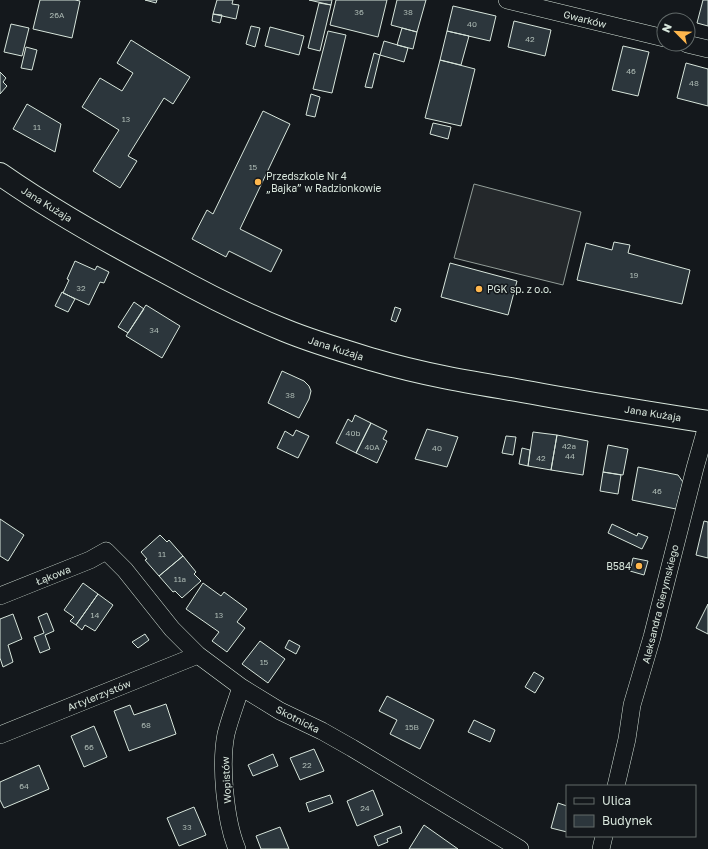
<svg xmlns="http://www.w3.org/2000/svg" width="708" height="849" font-family="'Golos Text',sans-serif">
<style>
.parking{fill:#24282b;stroke:#939e99}
.building{fill:#2c363c;stroke:#d8e6dc}
.lines{fill:none;stroke-linecap:round;stroke-linejoin:round}
.street-casing{stroke:#d8e6dc;stroke-width:18}
.secondary-casing{stroke:#d8e6dc;stroke-width:24}
.street{stroke:#14181c;stroke-width:17}
.secondary{stroke:#14181c;stroke-width:22}
.poi-dot{fill:#ffb74d;stroke:#14181c;stroke-width:1.5}
.labels{text-anchor:middle;dominant-baseline:central;stroke-width:3;stroke-linejoin:round;paint-order:stroke}
.number-label{font-size:8px;fill:#adbab4}
.street-label{font-size:10px;fill:#d8e6dc;stroke:#14181c}
.poi-label{font-size:10px;fill:#d8e6dc;stroke:#14181c;text-anchor:start}
</style>
<rect width="100%" height="100%" fill="#14181c"/>
<path class="parking" d="M474 184 581 212 563 285 454 258Z"/>
<path class="building" d="M40 0H75L80 1 72 38 33 29Z
M145 0H157L156 3Z
M217 0H233L232 4 239 5 236 19 213 14Z
M309 0H332L331 5Z
M336 0H387L378 37 330 25Z
M397 0H426L417 32 391 25Z
M703 0H708V26L697 23Z
M319 3 331 5 320 51 308 48Z
M453 6 496 16 490 41 447 31Z
M213 14 222 15 220 23 212 21Z
M514 21 551 30 545 56 508 47Z
M11 24 29 28 22 56 4 52Z
M251 26 260 28 255 47 246 44Z
M270 27 304 36 299 55 265 46Z
M402 28 417 32 413 49 397 45Z
M328 31 346 35 332 93 313 89Z
M447 31 469 36 461 65 440 60Z
M131 40 190 77 173 104 164 98 128 156 137 161 120 188 93 171 119 130 82 107 100 78 122 91 133 73 117 63Z
M384 41 408 48 404 62 380 55Z
M623 46 649 52 638 96 612 90Z
M26 47 37 50 32 70 21 68Z
M374 53 380 55 372 88 365 87Z
M440 60 475 69 461 126 425 118Z
M686 63 708 69V106L677 98Z
M0 72 6 78 3 82 7 86 0 94Z
M311 94 320 97 315 117 306 115Z
M27 104 61 124 55 152 13 129Z
M263 111 290 124 240 229 282 250 271 272 229 251 226 257 192 239 207 210 213 214Z
M433 123 451 127 448 139 430 134Z
M614 242 630 245 628 253 690 270 682 304 577 280 586 243 612 250Z
M75 261 95 270 97 266 109 272 104 283 100 282 89 305 63 293 69 280 67 279Z
M450 263 517 281 508 315 441 297Z
M62 292 75 299 68 312 55 306Z
M134 302 144 309 128 333 118 327Z
M146 305 180 326 162 358 126 336Z
M395 307 401 309 396 322 391 320Z
M282 371 304 381 309 386 311 391 309 399 299 418 268 403Z
M355 415 371 423 356 453 336 443 348 419 352 422Z
M371 423 387 431 383 439 387 441 377 463 356 453Z
M427 429 458 437 447 467 415 459Z
M296 430 309 436 298 458 277 448 285 431 293 436Z
M533 432 557 435 551 470 528 466Z
M557 435 588 441 583 475 551 470Z
M506 436 516 437 513 455 502 453Z
M608 445 628 449 623 475 603 472Z
M522 448 530 450 528 466 519 464Z
M638 467 678 475 683 482 676 509 632 500Z
M603 472 621 475 618 494 600 491Z
M0 519 24 535 8 561 0 556Z
M704 521 708 522V558L696 555Z
M612 524 637 536 638 533 648 537 642 549 608 533Z
M160 535 167 542 169 540 183 556 159 576 145 560 147 559 141 552Z
M183 556 196 572 194 574 201 581 182 598 175 591 173 592 159 576Z
M633 558 648 561 644 575 630 571Z
M83 583 98 594 76 625 70 621 74 617 64 610Z
M203 583 221 596 224 592 247 609 237 622 245 628 227 652 212 641 219 632 186 609Z
M98 594 113 605 95 631 85 625 82 630 76 625Z
M708 604V634L696 628Z
M47 613 54 631 45 635 50 649 40 653 34 637 44 633 38 617Z
M13 614 22 639 8 645 13 662 3 667 0 658V619Z
M145 634 149 640 138 648 132 642Z
M289 640 300 646 296 654 285 648Z
M260 641 285 659 268 683 242 664Z
M534 672 544 678 535 693 525 687Z
M387 696 434 720 420 749 390 734 397 720 379 711Z
M166 704 176 734 129 751 114 711 130 705 134 715Z
M474 720 495 730 490 742 468 732Z
M94 726 107 757 84 767 71 736Z
M314 749 324 771 300 780 290 758Z
M273 754 278 766 253 776 248 765Z
M39 765 49 789 4 808 0 800V782Z
M373 790 383 815 357 826 347 801Z
M330 795 333 803 309 812 306 803Z
M558 803 567 806V832L551 828Z
M194 807 206 835 179 846 167 818Z
M424 825 458 849H409Z
M400 826 402 833 387 839 388 842 378 846 374 836Z
M280 827 289 849H261L256 836Z"/>
<g class="lines">
<g class="street-casing">
<path id="street" d="M507 0 664 38
M687 44 708 49
M0 596 90 560 106 551 125 570 172 629 198 655 241 687 280 711 322 731 352 748 520 849
M0 735 198 655
M616 786 627 739 632 705 652 637 695 468 708 422
M237 849C225 820 220 764 226 734 230 718 236 703 241 687
M601 849 604 836"/>
</g>
<g class="secondary-casing">
<path id="secondary" d="M0 174C53 211 110 243 167 273 205 294 244 314 284 330 313 342 344 351 374 360 421 374 468 382 516 390 580 402 644 412 708 422"/>
</g>
<use href="#street" class="street"/>
<use href="#secondary" class="secondary"/>
</g>
<g class="poi-dot">
<circle cx="258" cy="182" r="4"/>
<circle cx="479" cy="289" r="4"/>
<circle cx="639" cy="566" r="4"/>
</g>
<g class="labels">
<g class="number-label">
<text x="359" y="12">36</text>
<text x="408" y="12">38</text>
<text x="57" y="15">26A</text>
<text x="472" y="24">40</text>
<text x="530" y="39">42</text>
<text x="631" y="71">46</text>
<text x="694" y="83">48</text>
<text x="126" y="119">13</text>
<text x="37" y="127">11</text>
<text x="253" y="167">15</text>
<text x="634" y="275">19</text>
<text x="81" y="288">32</text>
<text x="154" y="330">34</text>
<text x="290" y="395">38</text>
<text x="353" y="433">40b</text>
<text x="569" y="446">42a</text>
<text x="372" y="447">40A</text>
<text x="437" y="448">40</text>
<text x="570" y="456">44</text>
<text x="541" y="458">42</text>
<text x="657" y="491">46</text>
<text x="162" y="554">11</text>
<text x="180" y="579">11a</text>
<text x="95" y="615">14</text>
<text x="219" y="615">13</text>
<text x="264" y="662">15</text>
<text x="146" y="725">68</text>
<text x="412" y="727">15B</text>
<text x="89" y="747">66</text>
<text x="307" y="765">22</text>
<text x="24" y="786">64</text>
<text x="365" y="808">24</text>
<text x="187" y="827">33</text>
</g>
<g class="street-label">
<text transform="translate(585 19) rotate(14)">Gwarków</text>
<text transform="translate(47 204) rotate(32)">Jana Kużaja</text>
<text transform="translate(336 348) rotate(18)">Jana Kużaja</text>
<text transform="translate(653 413) rotate(9)">Jana Kużaja</text>
<text transform="translate(53 575) rotate(-22)">Łąkowa</text>
<text transform="translate(660 604) rotate(-76)">Aleksandra Gierymskiego</text>
<text transform="translate(99 695) rotate(-22)">Artylerzystów</text>
<text transform="translate(298 719) rotate(27)">Skotnicka</text>
<text transform="translate(226 780) rotate(-93)">Wopistów</text>
</g>
<g class="poi-label">
<text x="266" y="176">Przedszkole Nr 4<tspan x="266" dy="12">„Bajka” w Radzionkowie</tspan></text>
<text x="487" y="289">PGK sp. z o.o.</text>
<text x="631" y="566" text-anchor="end">B584</text>
</g>
</g>
<rect x="566" y="785" width="130" height="52" fill="#14181c" stroke="#626a69"/>
<rect x="574" y="798" width="20" height="6" fill="#14181c" stroke="#626a69"/>
<text x="602" y="805" font-size="12" fill="#d8e6dc">Ulica</text>
<rect x="574" y="815" width="20" height="12" fill="#2c363c" stroke="#626a69"/>
<text x="602" y="825" font-size="12" fill="#d8e6dc">Budynek</text>
<g transform="translate(676 32) rotate(294)"><circle r="19" fill="#14181c" stroke="#626a69"/>
<path d="M0-3L7 15L0 10L-7 15Z" fill="#ffb74d"/>
<text y="-6" font-size="11" font-weight="bold" text-anchor="middle" fill="#d8e6dc">N</text>
</g>
</svg>
